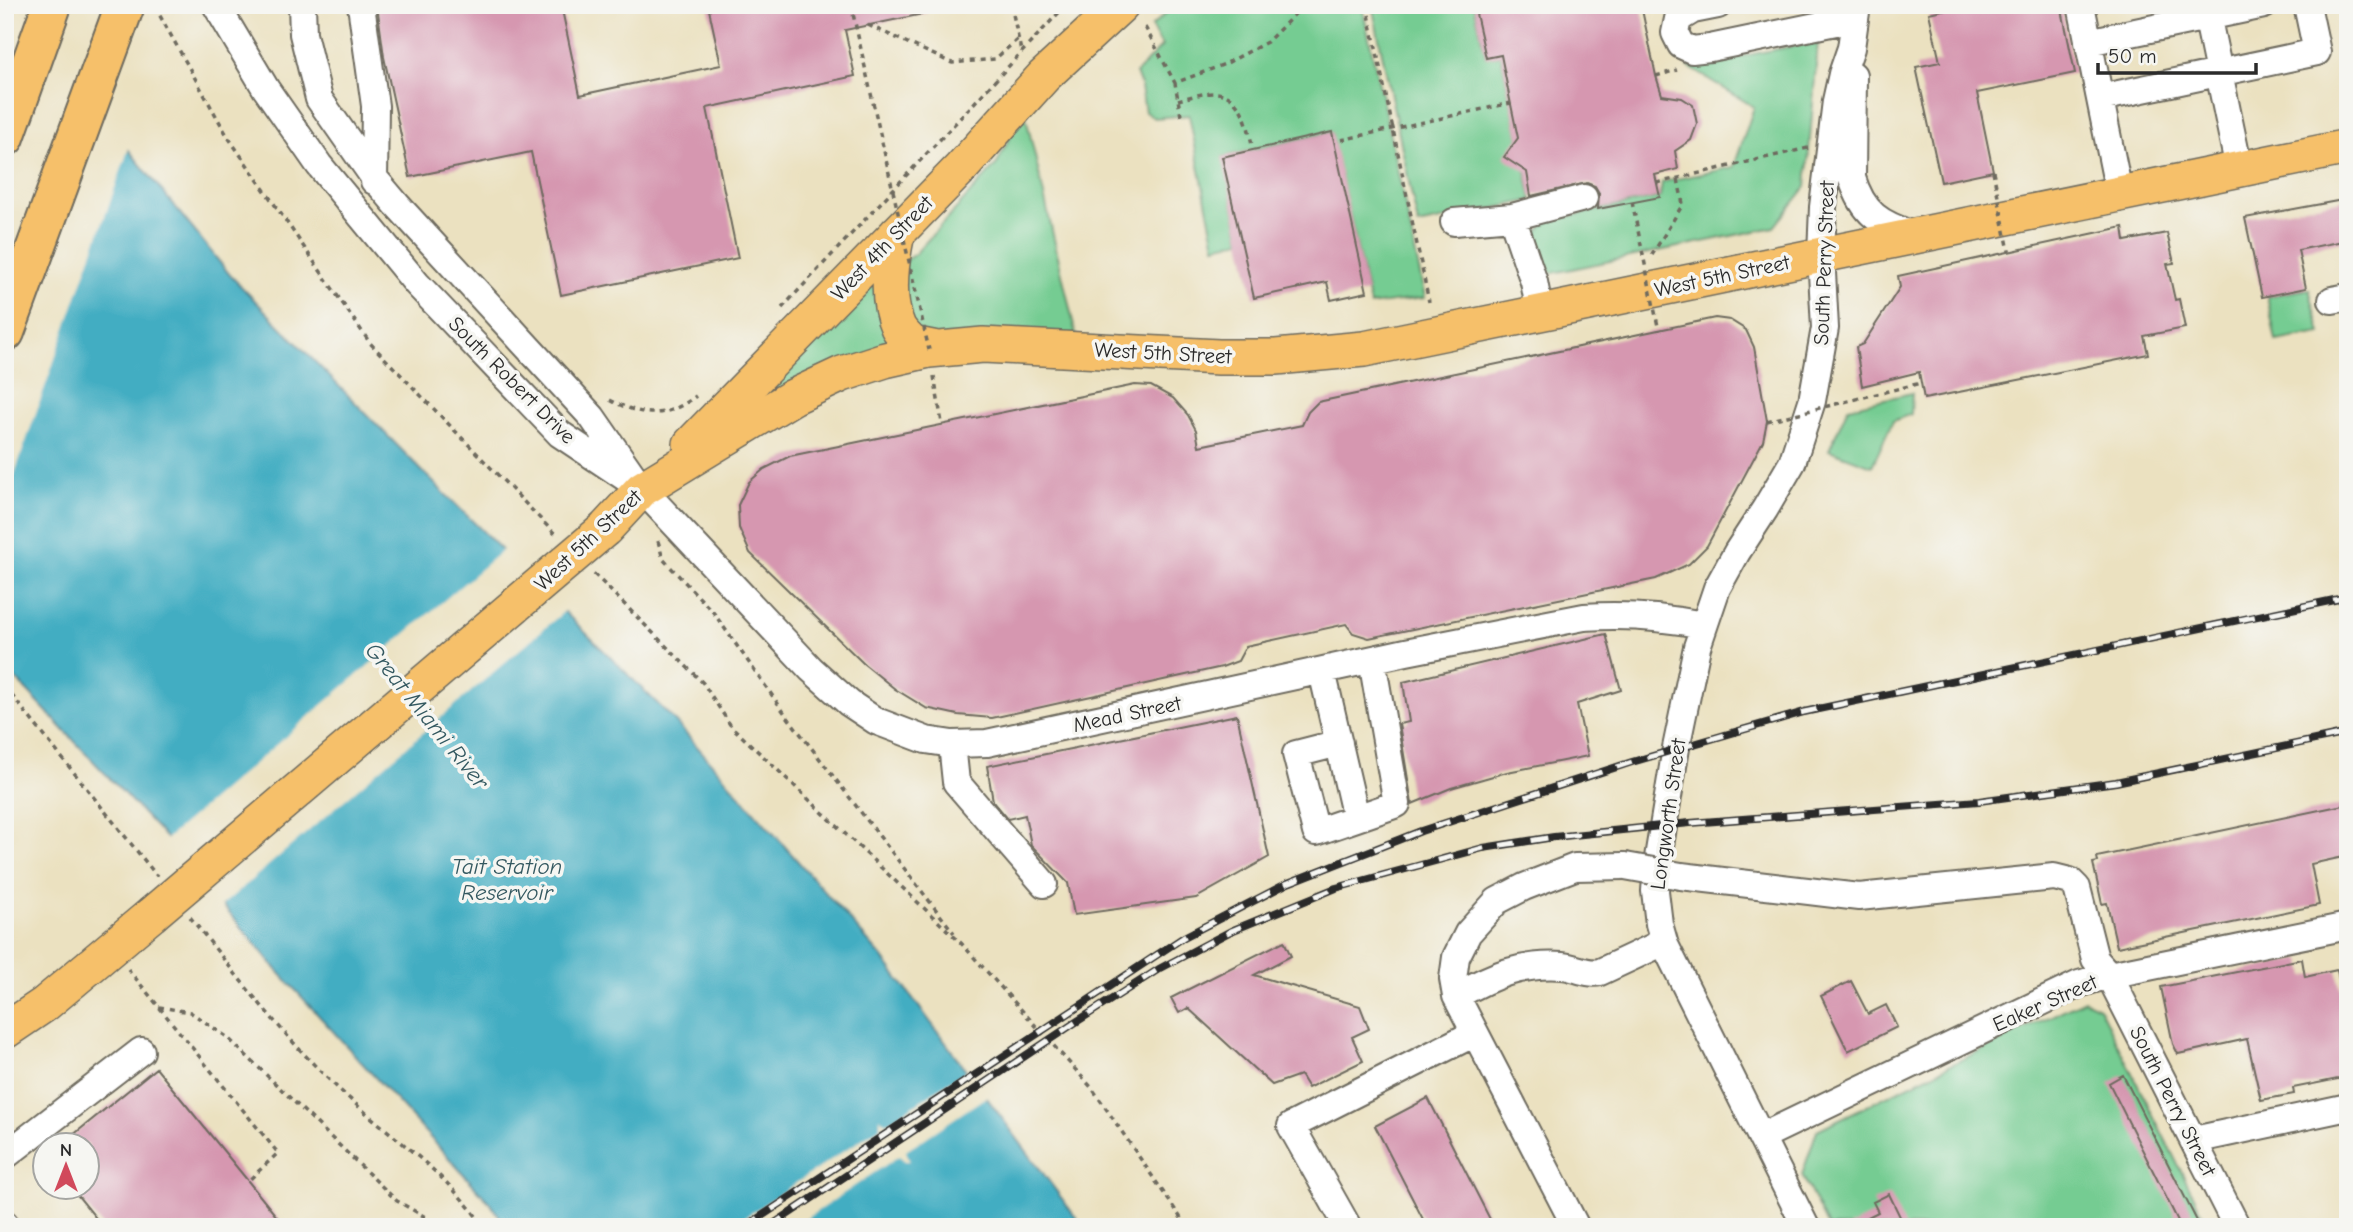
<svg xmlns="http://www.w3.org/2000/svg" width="2353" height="1232" font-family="'Comic Neue',sans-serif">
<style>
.green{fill:#74cc92;stroke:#507c5e;stroke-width:2}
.water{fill:#43adc2;stroke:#376c76;stroke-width:2}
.pier{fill:#ebe1c0}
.building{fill:#d697b0}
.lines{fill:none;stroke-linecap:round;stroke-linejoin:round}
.minor-casing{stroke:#6e6b5f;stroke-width:30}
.major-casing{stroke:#6e6b5f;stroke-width:38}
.highway-casing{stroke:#6e6b5f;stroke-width:42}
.path{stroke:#6e6b5f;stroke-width:3.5;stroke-dasharray:5 5;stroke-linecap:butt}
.minor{stroke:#fff;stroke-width:26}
.major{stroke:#f6c06b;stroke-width:35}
.highway{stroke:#f6c06b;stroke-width:38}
.rail-casing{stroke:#2b2b2b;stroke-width:8}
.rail{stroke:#f6f6f2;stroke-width:5;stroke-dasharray:16;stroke-linecap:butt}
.minor-bridge-casing{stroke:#6e6b5f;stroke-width:30;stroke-linecap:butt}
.major-bridge-casing{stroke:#6e6b5f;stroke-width:38;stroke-linecap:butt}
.path-bridge{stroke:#6e6b5f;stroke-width:3.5;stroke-dasharray:5 5;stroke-linecap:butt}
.minor-bridge{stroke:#fff;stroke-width:26}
.major-bridge{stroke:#f6c06b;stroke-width:35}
.labels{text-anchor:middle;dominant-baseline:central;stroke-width:7;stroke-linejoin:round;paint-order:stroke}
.street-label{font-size:21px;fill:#2b2b2b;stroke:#f6f6f2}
.water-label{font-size:23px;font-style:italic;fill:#335860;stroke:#f6f6f2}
</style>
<rect width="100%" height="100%" fill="#f6f6f2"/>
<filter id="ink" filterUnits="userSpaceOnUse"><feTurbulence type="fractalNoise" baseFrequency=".0143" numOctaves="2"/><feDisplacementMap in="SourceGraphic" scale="14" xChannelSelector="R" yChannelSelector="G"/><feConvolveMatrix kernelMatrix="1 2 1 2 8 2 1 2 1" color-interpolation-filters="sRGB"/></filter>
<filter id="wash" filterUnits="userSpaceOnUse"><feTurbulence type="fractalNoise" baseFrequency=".00686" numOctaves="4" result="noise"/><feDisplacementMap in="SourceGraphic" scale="28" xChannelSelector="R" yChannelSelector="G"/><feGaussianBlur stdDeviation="1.57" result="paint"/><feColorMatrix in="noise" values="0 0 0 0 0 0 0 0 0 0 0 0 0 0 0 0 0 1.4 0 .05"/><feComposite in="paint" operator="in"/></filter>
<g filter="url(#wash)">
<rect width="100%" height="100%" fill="#ebe1c0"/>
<path class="green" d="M1175 5H1362L1425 298 1370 305 1331 132 1223 157 1241 240 1215 246 1189 115 1154 118 1145 112 1141 87 1136 73 1162 46 1151 27Z
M1372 5H1474L1486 57 1501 55 1532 200 1418 225Z
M1818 41 1806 187 1774 227 1553 273C1538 263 1536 251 1534 235L1548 221 1660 197 1662 182 1734 167 1754 107 1689 67Z
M1026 117 1076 335 776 390 772 385 875 279 915 254 997 164 1011 134Z
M2309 289 2321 333 2276 341 2267 296Z
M1912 393 1911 414 1893 421 1872 466 1829 450 1848 407Z
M2084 1000 2099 1007 2209 1227H1828L1802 1175 1817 1130Z"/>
<path class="water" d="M5 5 106 122 230 275 437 486 672 718 882 957 1083 1227H507L490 1203 278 971 165 837 13 676 5 666Z"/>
<path class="pier" d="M5 5H48L109 120 130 145 5 501Z
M505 548 567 609 220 907 164 841Z
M970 1068 989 1095 906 1151 910 1161H905L899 1156 794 1227H730L880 1127V1118L887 1123Z"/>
<g id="blocks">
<path class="building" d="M377 5H561L580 95 721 65 708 5H927L928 13 845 30 855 76 707 108 738 258 561 295 531 152 410 177 384 57Z
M1474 5H1641L1656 76 1662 95 1682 98 1693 105 1697 124 1691 140 1675 151 1678 169 1655 175 1660 197 1598 209 1599 193 1595 186 1587 183 1531 196 1527 172 1504 157 1518 138 1509 95 1501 55 1486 58Z
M1964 5H2061L2075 73 1977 93 1993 171 1941 182 1916 67 1940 62 1929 13Z
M1332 132 1367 292 1331 300 1327 282 1254 298 1222 157Z
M2348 199V240L2298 250 2306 288 2262 297 2245 218Z
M2123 227 2125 241 2167 233 2174 263 2167 264 2175 300 2179 299 2185 328 2144 336 2148 354 1924 399 1919 372 1862 386 1856 347 1863 344 1900 287 1898 276Z
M1715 318 1730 320 1746 330 1754 347 1767 421 1763 441 1707 546 1689 564 1656 579 1369 638 1353 633 1346 624 1246 646 1238 661 1222 667 992 718 958 715 926 708 895 689 864 664 750 553 739 528 738 505 749 482 764 469 790 456 1135 385 1151 386 1173 398 1188 415 1196 430 1199 446 1302 425 1308 412 1318 402Z
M1606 634 1621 690 1577 704 1588 756 1507 772 1451 788 1412 804 1399 724 1409 722 1403 682Z
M1237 715 1269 857 1196 898 1074 915 1068 883 1031 845 1025 815 1008 819 993 801 987 766Z
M2348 804V856L2311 864 2319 905 2117 947 2107 903 2102 904 2093 863 2098 862 2097 857Z
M1284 941 1291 956 1254 975 1360 1006 1369 1029 1352 1037 1363 1061 1308 1088 1300 1075 1272 1085 1188 1008 1179 1013 1171 998Z
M2302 959 2305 977 2337 970 2348 1021V1077L2293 1088 2294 1094 2261 1100 2247 1039 2178 1054 2173 1044 2161 987Z
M1851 981 1868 1014 1886 1005 1897 1027 1848 1051 1821 996Z
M156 1068 248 1181 285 1227H103L70 1186H88V1144H62Z
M2123 1075 2200 1227H2181L2109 1083Z
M1428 1098 1494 1227H1427L1375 1126Z
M1889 1194 1905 1227H1848L1878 1212 1873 1202Z"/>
</g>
</g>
<g filter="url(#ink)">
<use href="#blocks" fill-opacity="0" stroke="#6e6b5f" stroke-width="2"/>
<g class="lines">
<g class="minor-casing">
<path id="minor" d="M216 5 266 89 319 165 417 284 560 434 629 480
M302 5 303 34 319 99 375 179 397 205 592 417 642 489 811 669 849 703 876 721 926 740 952 744 987 743 1406 652 1584 617C1625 614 1663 617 1704 625
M361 5 375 106 374 181
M1692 5 1693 10 1718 5
M2081 5 2119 193
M2205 5 2239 169
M1693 10 1678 19 1675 33 1681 45 1692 50 1710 48 1855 18
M2088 42 2264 5
M1853 75 1852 178C1863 214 1880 224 1914 235
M2100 98 2317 52 2307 5
M1512 217 1584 198
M1454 222 1512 217 1534 282 1540 313
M2332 300 2348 297
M1322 671 1356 818
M1339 743 1296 754 1316 832 1397 804 1372 660
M952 744 956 782 1044 884
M1681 876 1859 897 2054 877 2070 881 2077 888 2095 959 2109 975 2237 1227
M1456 996C1491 976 1521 963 1562 966 1576 967 1586 975 1600 972L1664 942
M1761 1137 2079 984 2109 975 2348 926
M2194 1140 2348 1107
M5 1156 141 1051
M5 1224 7 1227
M1348 1227 1291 1126 1475 1033
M1576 1227 1456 996 1453 979 1456 957 1468 933 1497 901 1524 887 1575 867 1625 866
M1806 1227 1665 945 1659 924 1655 891 1657 864 1676 748 1697 647 1717 588 1737 552 1765 509 1792 463 1812 401 1825 328 1821 254 1823 207 1836 101 1842 74 1851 48 1857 5"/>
</g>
<g class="major-casing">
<path id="major" d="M897 233C891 261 885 299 898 327 901 333 908 339 912 344L937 349
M691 444 961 168 1044 76 1121 5
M605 529 642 489 793 397 842 374 885 360 929 350 983 345 1219 357H1276L1364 349 2348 147
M5 1031 45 1004 151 915"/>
</g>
<g class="highway-casing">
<path id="highway" d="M5 137 52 5
M5 332 125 5"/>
</g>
<path class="path" d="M1011 5 1021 51
M1367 5 1429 302
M155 7 228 137 370 343 557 536
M868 25 952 63 995 59 1019 38
M1145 27 1175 83
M1656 76 1677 70
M1178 100C1190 97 1205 92 1217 93 1241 95 1249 126 1252 146
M1181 116 1175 83 1225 64 1267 42 1304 5
M1341 140 1511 103
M1657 183 1808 148
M1652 255 1683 204 1678 179
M782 308 1066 5
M934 376 942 423
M610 400C643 417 666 419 696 396
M658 541 663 559 713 612 786 715 954 933
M594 574 703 683 731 726 961 943 1092 1088 1187 1227
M5 687 157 876
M190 917C238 977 285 1039 341 1091 390 1136 446 1172 484 1227
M128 969 278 1153 248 1181
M159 1007 190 1012 227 1037 397 1201 443 1227"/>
<use href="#minor" class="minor"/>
<use href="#major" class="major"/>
<use href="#highway" class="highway"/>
<g class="rail-casing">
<path id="rail" d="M745 1227 1184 937 1288 883 1421 831 1632 762 1804 712 2348 597
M769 1227 1073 1024 1159 969 1231 931 1336 888 1483 848 1554 837 1690 823 1979 801 2116 782 2348 733"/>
</g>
<use href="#rail" class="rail"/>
<g class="minor-bridge-casing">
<path id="minor-bridge" d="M1625 866 1681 876"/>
</g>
<g class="major-bridge-casing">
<path id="major-bridge" d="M151 915 605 529"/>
</g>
<path class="path-bridge" d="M851 5 929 350
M1993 171 2009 251
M1632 202 1659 331
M1767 421 1921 383"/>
<use href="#minor-bridge" class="minor-bridge"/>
<use href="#major-bridge" class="major-bridge"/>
</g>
</g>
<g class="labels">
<g class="street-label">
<text transform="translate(882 248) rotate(-46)">West 4th Street</text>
<text transform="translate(1824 263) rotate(-88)">South Perry Street</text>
<text transform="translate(1722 276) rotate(-12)">West 5th Street</text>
<text transform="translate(1163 353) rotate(3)">West 5th Street</text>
<text transform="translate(512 380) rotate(45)">South Robert Drive</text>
<text transform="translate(588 540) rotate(-43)">West 5th Street</text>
<text transform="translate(1127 714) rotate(-12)">Mead Street</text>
<text transform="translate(1668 814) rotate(-82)">Longworth Street</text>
<text transform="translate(2045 1003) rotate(-24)">Eaker Street</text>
<text transform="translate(2173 1101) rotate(63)">South Perry Street</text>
</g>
<g class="water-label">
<text transform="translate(427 716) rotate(51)">Great Miami River</text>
<text x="507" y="866">Tait Station<tspan x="507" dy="26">Reservoir</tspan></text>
</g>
</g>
<rect width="2353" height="1232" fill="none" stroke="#f6f6f2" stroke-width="28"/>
<g transform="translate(66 1166)"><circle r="33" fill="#f6f6f2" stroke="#a5a5a2" stroke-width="2"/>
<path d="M0-5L12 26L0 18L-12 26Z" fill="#d1495b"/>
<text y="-10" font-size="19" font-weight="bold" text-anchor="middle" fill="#2b2b2b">N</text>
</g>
<path d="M2098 63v10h158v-10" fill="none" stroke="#2b2b2b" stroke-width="3.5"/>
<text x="2108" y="63" font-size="21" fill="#2b2b2b" stroke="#f6f6f2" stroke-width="5" paint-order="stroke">50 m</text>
</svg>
